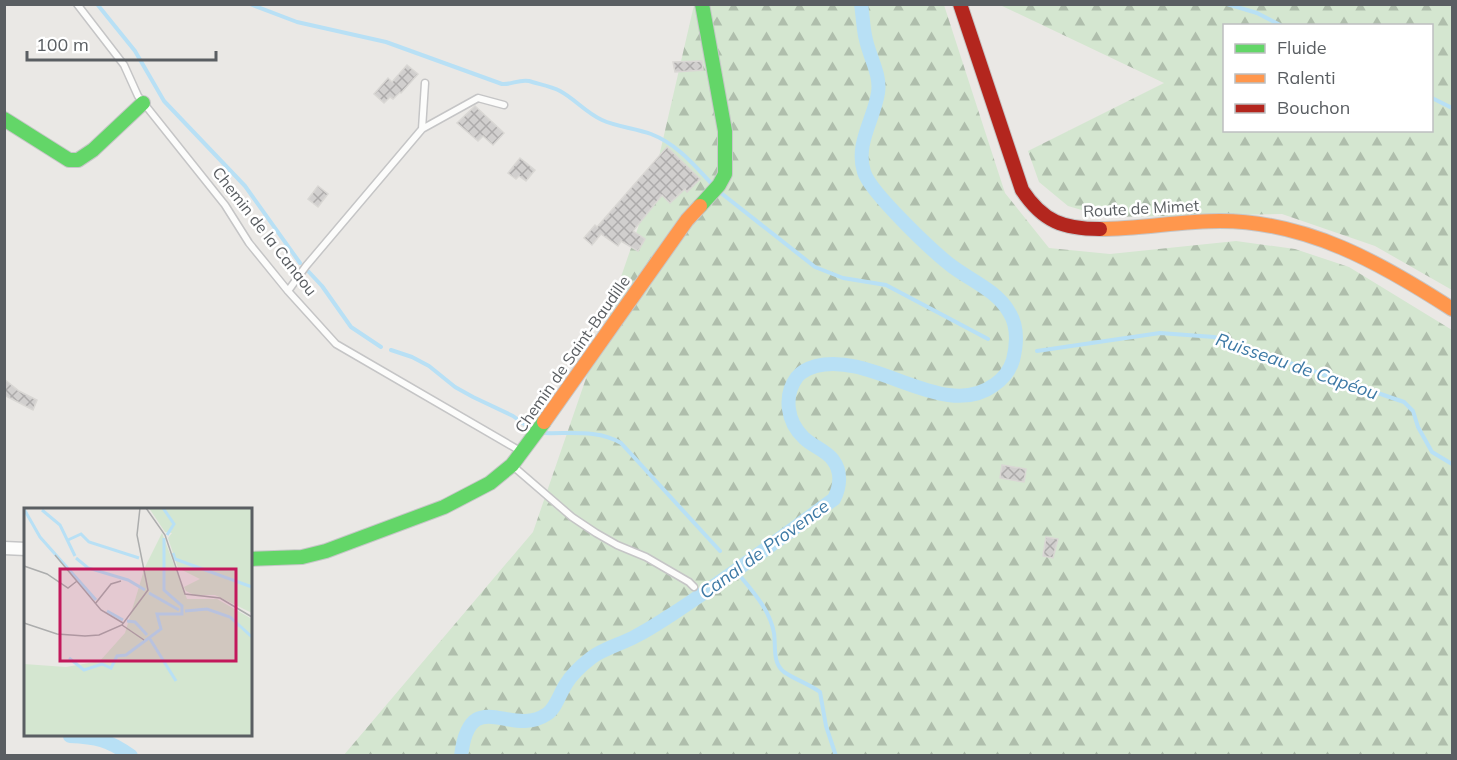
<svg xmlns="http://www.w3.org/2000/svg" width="1457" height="760" font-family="Mulish,sans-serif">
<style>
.forest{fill:url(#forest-firs);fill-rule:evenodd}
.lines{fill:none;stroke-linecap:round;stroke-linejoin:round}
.stream{stroke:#b8e0f5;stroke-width:4}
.canal{stroke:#b8e0f5;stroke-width:14}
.building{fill:url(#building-cross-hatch);stroke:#d9d7d4;stroke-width:1.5}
.lane-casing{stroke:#c5c5c6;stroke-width:9}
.street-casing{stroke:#c5c5c6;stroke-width:15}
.fast-casing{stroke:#c6c6c7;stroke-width:16}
.slow-casing{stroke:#c6c6c7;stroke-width:16}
.jam-casing{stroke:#c6c6c7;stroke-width:16}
.lane{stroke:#fcfcfb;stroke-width:6}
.street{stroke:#fcfcfb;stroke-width:12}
.fast{stroke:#63d668;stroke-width:14}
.slow{stroke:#ff974d;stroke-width:14}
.jam{stroke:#b3261e;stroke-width:14}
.labels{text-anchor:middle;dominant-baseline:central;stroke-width:5;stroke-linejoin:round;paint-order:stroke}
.street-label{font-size:16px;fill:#5a5e62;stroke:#fff}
.water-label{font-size:18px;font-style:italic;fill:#3d79a5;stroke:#fff}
.inset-river{fill:none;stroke:#b8e0f5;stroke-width:3}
.inset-road{fill:none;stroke:#acadad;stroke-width:1.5}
.view{fill:#c2185b;fill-opacity:0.15;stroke:#c2185b;stroke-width:3}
.inset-edge{fill:none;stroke:#5a5e62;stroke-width:3}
</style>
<defs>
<pattern id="forest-firs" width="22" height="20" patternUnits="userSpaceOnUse" patternTransform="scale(1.5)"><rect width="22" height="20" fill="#d4e6d0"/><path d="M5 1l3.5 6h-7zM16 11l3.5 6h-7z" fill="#afbeac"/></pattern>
<pattern id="building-cross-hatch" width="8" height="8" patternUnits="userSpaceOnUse" patternTransform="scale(1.5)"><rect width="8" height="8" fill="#d1cfce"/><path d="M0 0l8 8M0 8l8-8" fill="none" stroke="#adabab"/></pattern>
</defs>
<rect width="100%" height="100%" fill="#eae8e5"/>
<path class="forest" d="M694 5H944L1005 193 1049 248 1110 254 1236 241 1295 249 1349 267 1452 330V755L343 756 533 532 652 187Z
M1000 5H1452V290L1375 246 1282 214 1106 217 1068 206 1039 182 1028 151 1164 83ZM1224 26H1432V130H1224Z"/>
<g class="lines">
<path class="stream" d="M97 4 135 51 164 101 245 186 300 263
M250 4 297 22 386 42 502 84C511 85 519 79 529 81 538 84 551 86 560 91 575 99 585 112 602 120 617 127 635 128 651 134 677 144 694 165 712 184
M1227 4 1257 13 1282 26
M1432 98 1452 108
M721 193 815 267 843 278 886 285 988 339
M308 271 322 286 351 327 381 347
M391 350 412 357 429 366 455 387 473 397 513 416 531 429
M1037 351 1160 333 1214 337 1404 402 1413 411 1418 427 1432 452 1452 464
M543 433C569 434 598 429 621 443L720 551
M741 577C755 594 770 611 774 633 776 646 772 663 784 672 794 679 809 684 820 692L826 726 836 756"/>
<path class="canal" d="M70 736C96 737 109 740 131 756
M461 756C470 683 510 739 547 714 556 708 560 693 566 684 572 674 582 665 591 658 604 648 622 644 636 636 648 630 660 622 671 615 727 579 780 538 834 499 840 487 842 472 833 460 827 451 812 446 804 438 787 422 783 396 797 377 801 372 809 368 816 366 873 351 944 422 994 385 1003 379 1010 370 1013 360 1017 344 1018 326 1009 312 997 291 972 281 953 267 934 253 870 192 864 172 855 144 874 119 878 93 881 75 870 58 866 40 863 29 863 16 861 4"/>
</g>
<path class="building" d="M702 61 703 70 675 72 673 62Z
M407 65 418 74 401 93 400 92 393 99 390 97 384 103 374 94 388 78 392 82Z
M475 106 504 133 493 145 483 136 478 141 457 123Z
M667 147 700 179 687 192 685 189 670 203 662 195 633 231 645 239 638 251 621 241 618 246 601 234 592 245 584 238 595 225 597 227Z
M520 158 535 170 526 181 519 176 516 179 508 173Z
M318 186 328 194 318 207 308 199Z
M4 379 19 391 37 400 33 410 4 395Z
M1002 465 1026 469 1024 482 1000 478Z
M1046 537 1058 539 1053 558 1043 556Z"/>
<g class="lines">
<g class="lane-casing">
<path id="lane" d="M77 4 124 65 138 96 225 205 249 243 288 291 336 344 522 452
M422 129 425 83
M288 291 306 266 422 129 478 98 504 105
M514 467 572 517 596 533 617 545 646 557 689 582 694 587"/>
</g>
<g class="street-casing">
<path id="street" d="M4 548 26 549"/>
</g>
<g class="fast-casing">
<path id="fast" d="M4 119 69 160H78L93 150 143 103
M700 206 719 185 725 174V131L702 4
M250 559 302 557 326 551 444 507 490 483 512 465 544 422"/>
</g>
<g class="slow-casing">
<path id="slow" d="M1100 229C1140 229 1180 221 1220 221 1307 221 1381 263 1452 309
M544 422 687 220 700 206"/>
</g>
<g class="jam-casing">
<path id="jam" d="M960 4 1022 190C1043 222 1064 229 1100 229"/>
</g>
<use href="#lane" class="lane"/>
<use href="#street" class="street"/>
<use href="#fast" class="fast"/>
<use href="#slow" class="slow"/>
<use href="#jam" class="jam"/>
</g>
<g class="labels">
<g class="street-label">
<text transform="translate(1141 208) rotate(-3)">Route de Mimet</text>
<text transform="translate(265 231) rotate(52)">Chemin de la Canaou</text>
<text transform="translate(572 354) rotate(-55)">Chemin de Saint-Baudille</text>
</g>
<g class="water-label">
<text transform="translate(1297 366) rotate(19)">Ruisseau de Capéou</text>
<text transform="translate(764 549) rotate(-36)">Canal de Provence</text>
</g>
</g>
<g transform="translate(24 508)">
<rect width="228" height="228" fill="#eae8e5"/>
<path d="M125 0H228V105L191 87H170L162 83 160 79 176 71 154 60 144 30 148 25 141 24ZM138 25 163 91H193L228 111V228H0V156L42 159 76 153 101 125 121 59Z" fill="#d4e6d0"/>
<path class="inset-river" d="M139 0 150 16 143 27M0 1 16 29 72 92M18 2 36 17 51 48M44 32 57 26 65 34 115 50M149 45 151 51 228 79M52 50 64 60 104 72 121 82M125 85 155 102M83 103 99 112M161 103 183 101 206 109 228 129M103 113 111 114 123 127M126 131 152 173M45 150 60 162 78 156 87 160 93 148 102 147 137 121 133 106H158V98L140 82V30"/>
<path class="inset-road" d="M122 0 141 27 161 86 196 90 228 109M31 47 77 102 99 115M0 58 23 66 44 80 53 73M71 96 87 76 97 73M0 115 33 126 61 128 75 127 98 117 124 82 113 27 116 0M98 117 120 132"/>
<path class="view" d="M36 61H212V153H36Z"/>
<rect width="228" height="228" class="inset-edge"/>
</g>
<rect width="1457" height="760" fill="none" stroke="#5a5e62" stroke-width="12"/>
<rect x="1223" y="24" width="210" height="108" fill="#ffffff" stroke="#bdbfc0" stroke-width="1.5"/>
<rect x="1235" y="44" width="30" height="9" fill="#63d668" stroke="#bdbfc0" stroke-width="1.5"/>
<text x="1277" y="54" font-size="18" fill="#5a5e62">Fluide</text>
<rect x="1235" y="74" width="30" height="9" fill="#ff974d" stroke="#bdbfc0" stroke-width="1.5"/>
<text x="1277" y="84" font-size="18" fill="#5a5e62">Ralenti</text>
<rect x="1235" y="104" width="30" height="9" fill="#b3261e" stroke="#bdbfc0" stroke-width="1.5"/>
<text x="1277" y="114" font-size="18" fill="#5a5e62">Bouchon</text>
<path d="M27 51v9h189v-9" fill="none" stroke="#5a5e62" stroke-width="3"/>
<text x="36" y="51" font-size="18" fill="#5a5e62" stroke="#ffffff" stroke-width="4.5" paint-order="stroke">100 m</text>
</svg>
